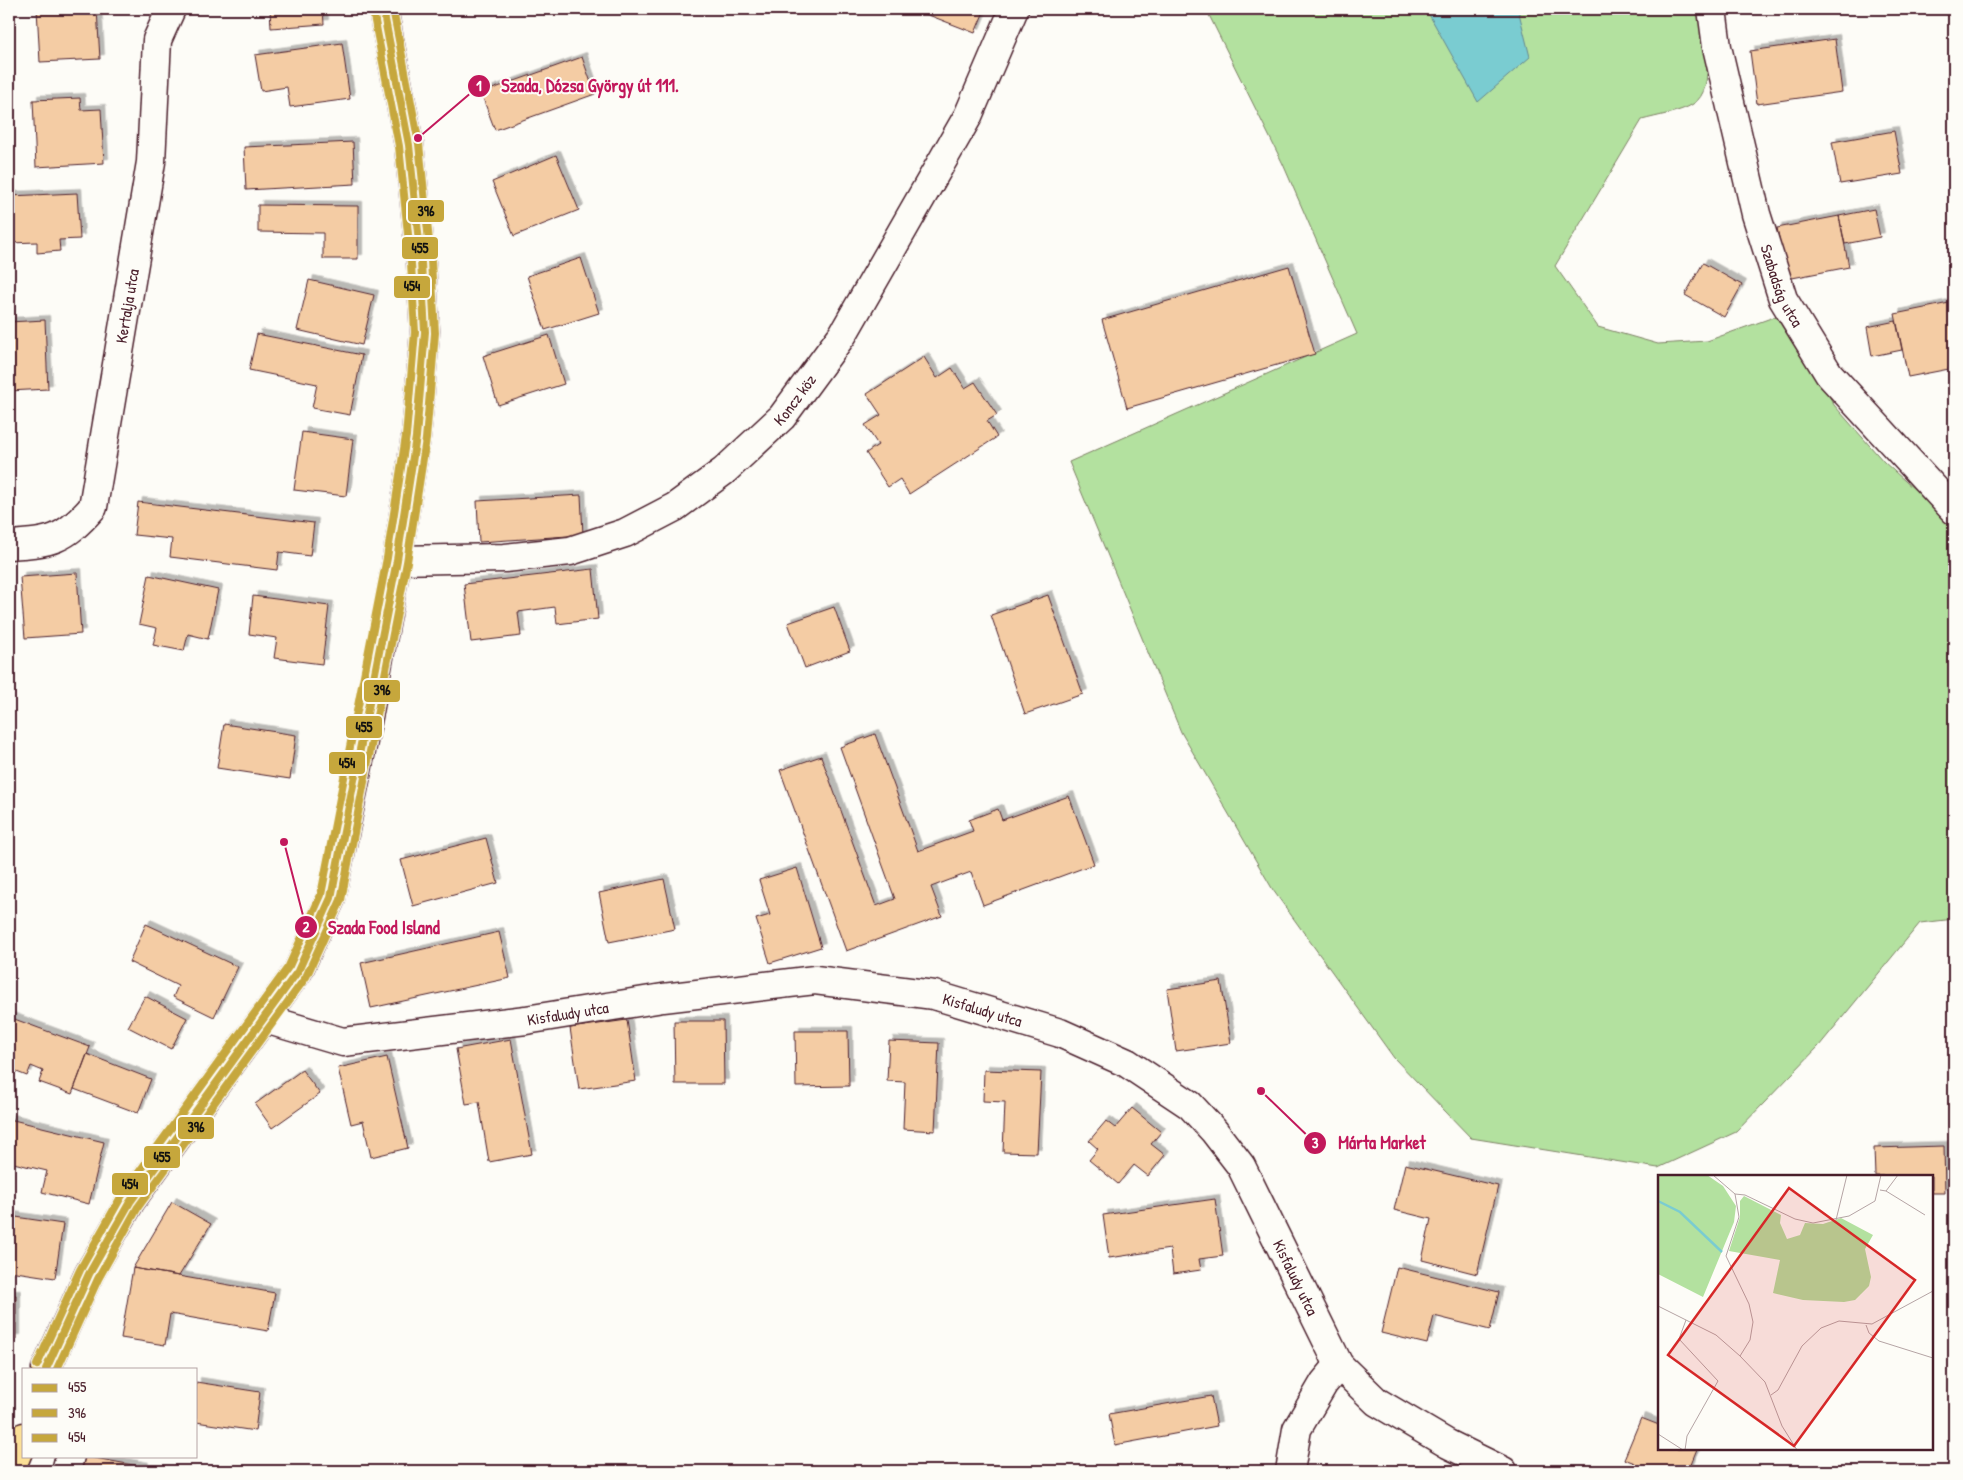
<svg xmlns="http://www.w3.org/2000/svg" width="1963" height="1480" font-family="'Patrick Hand',sans-serif">
<style>
.green{fill:#b3e19f;stroke:#7e8065}
.water{fill:#7accd1;stroke:#67878f}
.building{fill:#f4cca4;stroke:#4a1f2b;filter:url(#shadow)}
.lines{fill:none;stroke-linecap:round;stroke-linejoin:round}
.minor-casing{stroke:#4a1f2b;stroke-width:31}
.major-casing{stroke:#4a1f2b;stroke-width:31}
.minor{stroke:#fdfcf7;stroke-width:28}
.major{stroke:#fbdf96;stroke-width:28}
.bus-1-casing{stroke:#fdfcf7;stroke-width:11}
.bus-2-casing{stroke:#fdfcf7;stroke-width:11}
.bus-3-casing{stroke:#fdfcf7;stroke-width:11}
.bus-1{stroke:#c6a73c;stroke-width:8}
.bus-2{stroke:#c6a73c;stroke-width:8}
.bus-3{stroke:#c6a73c;stroke-width:8}
.labels{text-anchor:middle;dominant-baseline:central;stroke-width:4;stroke-linejoin:round;paint-order:stroke}
.street-label{font-size:16px;fill:#4a1f2b;stroke:#fdfcf7}
.inset-river{fill:none;stroke:#7accd1;stroke-width:2.5}
.inset-road{fill:none;stroke:#b5a4a5;stroke-width:1}
.view{fill:#d62828;fill-opacity:0.15;stroke:#d62828;stroke-width:2.5}
.inset-edge{fill:none;stroke:#4a1f2b;stroke-width:2.5}
.leader{fill:none;stroke:#c2185b;stroke-width:2}
.callout-dot{fill:#c2185b;stroke:#fdfcf7;stroke-width:2}
.mark-label{font-size:15px;text-anchor:middle;font-weight:bold;fill:#fff}
.callout-label{font-size:18px;text-anchor:middle;font-weight:bold;fill:#c2185b;stroke:#fdfcf7;stroke-width:4;stroke-linejoin:round;paint-order:stroke}
.line-badge{stroke:#fdfcf7;stroke-width:2}
.pale-badge-label{font-size:14px;text-anchor:middle;font-weight:bold;fill:#111}
</style>
<defs>
<filter id="shadow"><feDropShadow dx="4.5" dy="-4.5" stdDeviation="0" flood-color="#0004"/></filter>
</defs>
<rect width="100%" height="100%" fill="#fdfcf7"/>
<filter id="ink" filterUnits="userSpaceOnUse"><feTurbulence type="fractalNoise" baseFrequency=".02" numOctaves="2"/><feDisplacementMap in="SourceGraphic" scale="10" xChannelSelector="R" yChannelSelector="G"/><feConvolveMatrix kernelMatrix="1 2 1 2 8 2 1 2 1" color-interpolation-filters="sRGB"/></filter>
<g filter="url(#ink)">
<path class="green" d="M1206 9H1700C1703 33 1718 89 1693 104 1681 112 1656 116 1642 120L1555 266 1598 327 1658 344 1707 341 1785 313 1834 405 1884 462 1945 517 1954 523V919L1920 923 1819 1046 1736 1132 1658 1168 1471 1138 1394 1058 1273 890 1181 732 1069 462 1357 334 1283 164Z"/>
<path class="water" d="M1426 9H1518L1530 57 1478 102Z"/>
<path class="building" d="M37 9H97L100 59 40 62Z
M270 9H323L324 24 271 28Z
M913 9H985L975 33Z
M1835 39 1842 92 1757 104 1750 51Z
M342 43 350 99 290 107 287 87 261 91 255 55Z
M582 57 595 94 495 130 481 93Z
M80 98 81 110 101 109 104 163 36 167 33 100Z
M1894 131 1902 174 1840 184 1832 142Z
M353 142 355 184 246 190 244 147Z
M556 155 579 210 514 236 492 182Z
M77 193 80 239 59 240 60 251 37 253V242L9 243V196Z
M258 205 358 206V259H323V233L258 232Z
M1874 209 1880 237 1845 244 1839 216Z
M1839 216 1849 267 1787 279 1777 228Z
M581 258 599 313 545 330 527 276Z
M1703 263 1742 285 1724 317 1685 295Z
M1289 266 1315 354 1127 408 1102 320Z
M309 280 374 295 362 345 297 330Z
M1954 302V368L1908 377 1895 314Z
M45 320 48 389 9 391V322Z
M1896 321 1902 350 1872 356 1867 327Z
M257 334 362 355 350 415 312 408 317 384 249 370Z
M549 335 564 384 498 405 483 356Z
M924 357 937 378 952 368 965 388 975 382 997 415 987 421 997 437 909 494 900 479 888 487 866 453 878 445 865 425 881 415 867 394Z
M302 432 353 439 346 496 294 490Z
M581 495 583 535 479 542 477 501Z
M138 502 314 523 310 556 279 552 277 570 170 557 172 539 134 535Z
M593 569 598 619 557 624 555 607 518 612 521 636 471 642 464 584Z
M77 573 81 634 25 638 20 577Z
M149 575 218 590 208 639 188 634 184 651 153 645 157 628 139 624Z
M1048 595 1083 694 1025 714 991 615Z
M253 596 329 606 322 664 274 658 277 638 249 634Z
M834 607 850 651 805 668 788 623Z
M224 724 296 735 290 779 217 768Z
M875 734 918 851 973 831 969 820 998 809 1002 820 1069 796 1094 864 983 905 971 872 931 887 942 916 846 951 780 770 821 756 876 906 895 899 840 747Z
M486 838 498 883 413 906 401 860Z
M797 868 821 947 770 963 756 919 770 915 759 880Z
M664 879 675 929 609 942 599 893Z
M146 924 238 967 214 1017 173 997 178 986 129 962Z
M499 932 510 978 371 1008 361 963Z
M1221 981 1231 1043 1176 1051 1167 989Z
M145 996 187 1018 171 1049 128 1027Z
M9 1017 90 1047 72 1094 39 1082 43 1071 31 1066 27 1076 9 1069Z
M627 1020 636 1081 579 1089 570 1028Z
M674 1021H723L724 1084H675Z
M795 1031H848L849 1086 796 1087Z
M511 1039 532 1154 489 1162 479 1102 466 1104 456 1049Z
M889 1041 939 1043 935 1131 903 1129 905 1082 887 1081Z
M87 1054 151 1079 138 1113 74 1089Z
M387 1057 408 1148 371 1157 363 1121 351 1124 338 1068Z
M302 1070 320 1094 272 1128 255 1104Z
M984 1070 1041 1072 1037 1153 1003 1152 1005 1102 983 1101Z
M1132 1108 1161 1132 1151 1144 1165 1155 1148 1176 1134 1165 1118 1184 1089 1160 1098 1149 1089 1141 1106 1121 1115 1128Z
M9 1119 104 1142 89 1204 42 1192 47 1171 9 1162Z
M1944 1146 1945 1193H1932V1176H1875L1874 1148Z
M1405 1164 1498 1186 1477 1274 1422 1260 1431 1219 1394 1210Z
M1215 1199 1223 1256 1199 1259 1201 1270 1173 1274 1170 1249 1109 1258 1103 1215Z
M172 1202 211 1224 179 1276 133 1268Z
M9 1216 63 1224 55 1278 9 1271Z
M1397 1267 1499 1292 1490 1330 1434 1316 1427 1344 1381 1333Z
M133 1268 275 1293 268 1331 170 1314 165 1345 121 1338Z
M9 1295H16V1339H9Z
M196 1382 260 1392 255 1431 196 1422Z
M1211 1396 1217 1426 1115 1445 1109 1414Z
M1641 1418 1659 1425V1449H1697L1688 1471H1632L1635 1463 1624 1459Z
M84 1456 144 1467 143 1471H81Z"/>
<g class="lines">
<g class="minor-casing">
<g id="minor">
<path id="s1" d="M1712 9 1717 47 1756 214 1783 299 1829 374 1954 510"/>
<path id="s2" d="M9 545C52 542 63 541 93 507L151 162 157 40 171 9"/>
<path id="s3" d="M397 560 505 558 570 551 625 533 675 507 724 471 782 417 843 334 968 116 1014 9"/>
<path id="s4" d="M265 1019 343 1042 526 1020 663 998 815 980 934 995 1060 1033 1127 1063 1190 1105 1214 1131 1241 1166 1339 1365 1377 1402 1448 1444 1503 1471"/>
<path d="M66 1471 70 1456"/>
<path d="M1290 1471 1297 1429 1324 1383 1339 1365"/>
</g>
</g>
<g class="major-casing">
<path id="major" d="M46 1369 89 1274 130 1202 298 971 331 898 369 712 397 560 416 437 425 332 421 262 409 145 383 9
M10 1471 24 1437"/>
</g>
<use href="#minor" class="minor"/>
<use href="#major" class="major"/>
<g class="bus-1-casing">
<path id="bus-1" d="M46 1369 89 1274 130 1202 298 971 331 898 397 560 416 437 425 332 421 262 409 145 383 9"/>
</g>
<g class="bus-2-casing">
<path id="bus-2" d="M57 1369 98 1279 138 1207 306 977 341 900 407 562 426 439 435 333 431 261 419 144 393 9"/>
</g>
<g class="bus-3-casing">
<path id="bus-3" d="M37 1365 80 1270 121 1197 289 966 321 895 387 558 406 436 415 332 411 263 399 146 373 11"/>
</g>
<use href="#bus-1" class="bus-1"/>
<use href="#bus-2" class="bus-2"/>
<use href="#bus-3" class="bus-3"/>
</g>
</g>
<g class="labels">
<g class="street-label">
<text stroke="none"><textPath href="#s1" startOffset="286">Szabadság utca</textPath></text>
<text stroke="none"><textPath href="#s2" startOffset="300">Kertalja utca</textPath></text>
<text stroke="none"><textPath href="#s3" startOffset="449">Koncz köz</textPath></text>
<text stroke="none"><textPath href="#s4" startOffset="728">Kisfaludy utca</textPath></text>
<text stroke="none"><textPath href="#s4" startOffset="308">Kisfaludy utca</textPath></text>
<text stroke="none"><textPath href="#s4" startOffset="1162">Kisfaludy utca</textPath></text>
</g>
</g>
<g transform="translate(1658 1175)">
<rect width="275" height="275" fill="#fdfcf7"/>
<path d="M0 0H49L65 11 78 31 76 47 45 122 0 99ZM86 21 123 40 122 48 129 64 142 60 147 48 165 49 183 43 215 60 207 74 213 102 211 111 197 125 186 127 145 125 115 118 122 85 71 76 82 42V26Z" fill="#b3e19f"/>
<path class="inset-river" d="M0 26 22 37 64 77"/>
<path class="inset-road" d="M55 0 77 19 87 20 137 44 155 48 191 41 217 26 223 0M222 15 228 16 267 40M228 16 240 0M77 19 81 42 68 81 91 129 95 147 92 165 82 181M178 45 189 0M0 131 58 160 82 181 107 207 124 251 139 275M208 150 211 158 221 166 275 183M113 220 120 215 144 171 163 153 181 146 214 149 275 116M0 259 25 275M27 275 29 261 60 206 21 164 28 145"/>
<path class="view" d="M131 13 257 105 136 271 10 180Z"/>
<rect width="275" height="275" class="inset-edge"/>
</g>
<path class="leader" d="M418 138L479 86M284 842L306 927M1261 1091L1315 1143"/>
<g class="callout-dot">
<circle cx="418" cy="138" r="5"/>
<circle cx="284" cy="842" r="5"/>
<circle cx="1261" cy="1091" r="5"/>
<circle cx="479" cy="86" r="12"/>
<circle cx="306" cy="927" r="12"/>
<circle cx="1315" cy="1143" r="12"/>
</g>
<g class="mark-label">
<text x="479" y="91">1</text>
<text x="306" y="932">2</text>
<text x="1315" y="1148">3</text>
</g>
<g class="callout-label">
<text x="590" y="92">Szada, Dózsa György út 111.</text>
<text x="384" y="934">Szada Food Island</text>
<text x="1382" y="1149">Márta Market</text>
</g>
<g class="line-badge">
<rect x="407" y="199" width="38" height="24" rx="5" fill="#c6a73c"/>
<rect x="401" y="236" width="38" height="24" rx="5" fill="#c6a73c"/>
<rect x="393" y="275" width="38" height="24" rx="5" fill="#c6a73c"/>
<rect x="363" y="679" width="38" height="24" rx="5" fill="#c6a73c"/>
<rect x="345" y="715" width="38" height="24" rx="5" fill="#c6a73c"/>
<rect x="328" y="751" width="38" height="24" rx="5" fill="#c6a73c"/>
<rect x="177" y="1116" width="38" height="24" rx="5" fill="#c6a73c"/>
<rect x="143" y="1145" width="38" height="24" rx="5" fill="#c6a73c"/>
<rect x="111" y="1172" width="38" height="24" rx="5" fill="#c6a73c"/>
</g>
<g class="pale-badge-label">
<text x="426" y="216">396</text>
<text x="420" y="253">455</text>
<text x="412" y="291">454</text>
<text x="382" y="695">396</text>
<text x="364" y="732">455</text>
<text x="347" y="768">454</text>
<text x="196" y="1132">396</text>
<text x="162" y="1162">455</text>
<text x="130" y="1189">454</text>
</g>
<rect width="1963" height="1480" fill="none" stroke="#fdfcf7" stroke-width="30"/>
<rect x="15" y="15" width="1933" height="1450" fill="none" stroke="#4a1f2b" stroke-width="2" filter="url(#ink)"/>
<rect x="22" y="1368" width="175" height="90" fill="#fdfcf7" stroke="#b5a4a5"/>
<rect x="32" y="1384" width="25" height="8" fill="#c6a73c" stroke="#b5a4a5"/>
<text x="68" y="1392" font-size="15" fill="#4a1f2b">455</text>
<rect x="32" y="1409" width="25" height="8" fill="#c6a73c" stroke="#b5a4a5"/>
<text x="68" y="1418" font-size="15" fill="#4a1f2b">396</text>
<rect x="32" y="1434" width="25" height="8" fill="#c6a73c" stroke="#b5a4a5"/>
<text x="68" y="1442" font-size="15" fill="#4a1f2b">454</text>
</svg>
